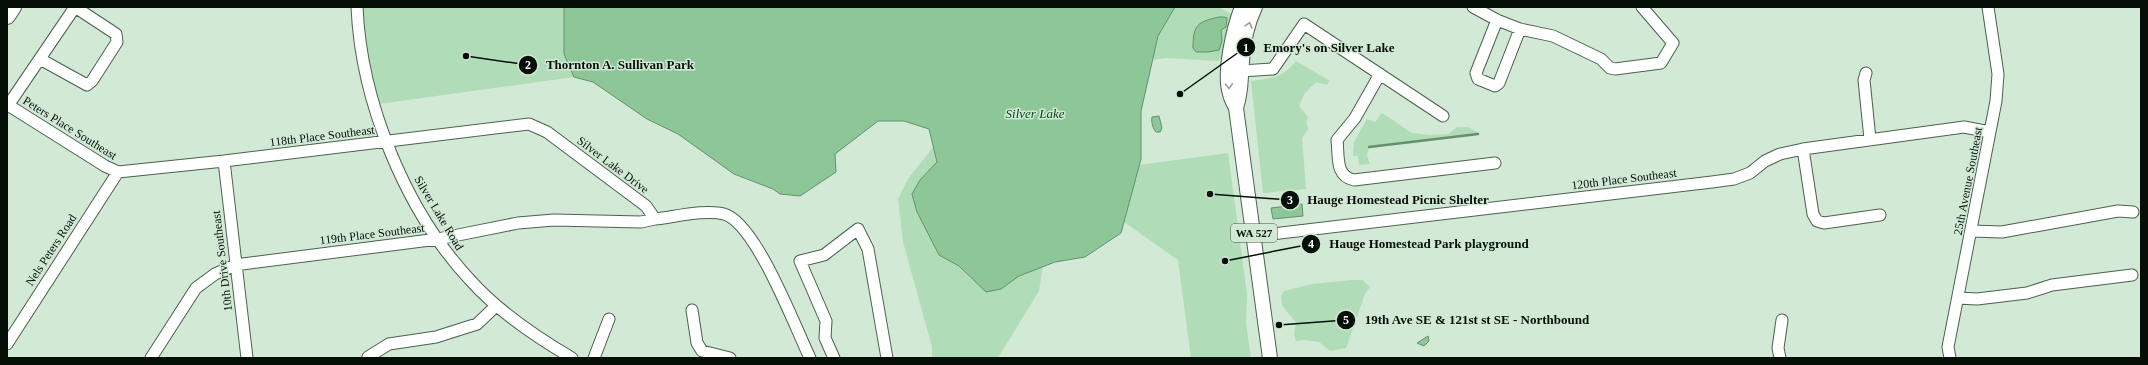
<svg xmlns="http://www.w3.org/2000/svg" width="2148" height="365" font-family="Georgia,serif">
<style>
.green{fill:#b0ddb8}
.water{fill:#8dc798;stroke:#64906d}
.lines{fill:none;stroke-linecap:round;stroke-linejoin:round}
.stream{stroke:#64906d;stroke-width:2.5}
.minor-casing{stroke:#4c6050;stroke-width:13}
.major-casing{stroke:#4c6050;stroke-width:16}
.highway-casing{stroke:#4c6050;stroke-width:18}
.minor{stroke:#fff;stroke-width:11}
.major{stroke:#fff;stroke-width:14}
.highway{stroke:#fff;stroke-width:16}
.oneway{stroke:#9b9f9c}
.labels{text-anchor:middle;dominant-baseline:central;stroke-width:3;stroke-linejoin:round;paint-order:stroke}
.shield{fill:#d2e9d6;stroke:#435046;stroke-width:1}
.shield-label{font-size:11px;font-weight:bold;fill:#060e08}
.street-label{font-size:12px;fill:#060e08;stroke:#d2e9d6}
.water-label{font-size:13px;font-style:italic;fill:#00481d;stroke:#d2e9d6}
.leader{fill:none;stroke:#060e08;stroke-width:1.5}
.callout-dot{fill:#060e08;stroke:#d2e9d6;stroke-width:1.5}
.mark-label{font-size:12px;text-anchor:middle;font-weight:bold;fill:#fff}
.callout-label{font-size:13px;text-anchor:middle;font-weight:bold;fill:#060e08;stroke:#d2e9d6;stroke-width:3;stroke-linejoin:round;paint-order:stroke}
</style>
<rect width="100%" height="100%" fill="#d2e9d6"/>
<path class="green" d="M361 7H564V54L574 77 379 104 368 59Z
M1175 7H1218L1234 15 1225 55 1218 61 1165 58 1153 60 1158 36Z
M1296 61 1330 81 1327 85 1316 82 1305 93 1299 106 1308 117 1306 123 1309 128 1302 138 1306 189 1263 193 1251 81C1271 78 1283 78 1296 61Z
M1382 113 1412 133 1429 135 1448 134 1457 127H1468L1479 133 1369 147 1367 155 1370 164 1359 165 1358 156H1353L1354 142 1367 119 1375 122Z
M934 146 937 162 920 180 929 233 939 255 959 266 972 280 1001 289 1019 276 1043 266 1039 291 998 358H932V347L903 242 898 199 908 179Z
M1228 153 1247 294 1246 323 1251 358H1191L1178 260 1124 222 1139 165Z
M1352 280H1363L1370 287 1365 294 1346 348 1330 351 1319 342 1304 340 1296 341 1294 334 1296 323 1282 305 1281 296 1284 291 1312 284Z"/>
<path class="water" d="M564 7H1175L1158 36 1141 111V159L1121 233 1085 257 1055 262 1019 276 1001 289 986 292 959 266 939 255 917 212 912 194 920 180 937 162 929 129 904 121H878L835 154 836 172 800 196 780 194 773 189 734 174 678 134 647 119 593 82 574 77 564 54Z
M1219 17H1224L1227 18 1226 27 1221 30 1222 41 1219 50 1208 52H1196L1193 48C1193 25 1197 22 1219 17Z
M1159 116 1162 128 1160 132H1156C1153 129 1151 122 1152 117Z
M1302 204 1303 216 1273 219 1271 208Z
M1428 336 1429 341 1424 346 1417 343Z"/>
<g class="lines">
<path class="stream" d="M1369 147 1478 134"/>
<g class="minor-casing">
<path id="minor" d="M357 7C361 102 406 212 471 281 499 312 536 337 572 358
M1473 7 1497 20 1520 29 1553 36 1601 59 1610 68 1615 69 1661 63 1673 43 1642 7
M1497 20 1476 73 1478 79 1495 86 1499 83 1520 29
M1241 71 1273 69 1304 24 1443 116
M1866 73 1864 80 1870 139
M1380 74 1355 118 1337 140C1339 157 1335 176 1354 180L1495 163
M8 105 105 166 118 172 224 161 529 124 547 132 646 206 655 219C674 217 706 209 724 214 756 223 795 327 810 358
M7 107 75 7 116 34 117 42 92 81 87 85 40 59
M1803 149 1813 214 1817 221 1824 223 1880 215
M224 161 247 358
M1971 231 2002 232 2118 211 2133 212
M1255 236 1712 182 1734 179 1750 173 1765 161 1780 154 1803 149 1964 127 1990 132
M1958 298 1977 299 2027 293 2052 285 2132 275
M692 310 697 343 702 351 730 358
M7 344 118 172
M368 357 389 344 436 337 477 324 496 306
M151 358 196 288 215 274 235 265 438 239 518 223 554 220 641 222 655 219
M594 358 609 319
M834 358 825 338 826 321 800 261 824 255 858 229 868 249 887 358
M1780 358 1778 348 1782 320
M1950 358 1948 347 1996 101 1998 74 1988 7"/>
</g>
<g class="major-casing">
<path id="major" d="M1242 7C1234 27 1223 73 1230 94 1231 99 1234 104 1236 108L1270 358
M1236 108C1242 89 1240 81 1242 62 1243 43 1247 24 1255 7"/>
</g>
<g class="highway-casing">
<path id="highway" d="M7 16 13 7"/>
</g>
<use href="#minor" class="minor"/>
<use href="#major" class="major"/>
<use href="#highway" class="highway"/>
</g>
<defs><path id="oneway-chevron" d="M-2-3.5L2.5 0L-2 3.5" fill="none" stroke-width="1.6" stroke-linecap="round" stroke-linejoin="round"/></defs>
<g class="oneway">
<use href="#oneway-chevron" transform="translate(1249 25) rotate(-74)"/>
<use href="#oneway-chevron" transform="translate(1229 86) rotate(87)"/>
</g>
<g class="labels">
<rect class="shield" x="1231" y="224" width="46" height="18" rx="3"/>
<g class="shield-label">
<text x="1254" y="233">WA 527</text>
</g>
<g class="street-label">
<text transform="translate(70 128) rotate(32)">Peters Place Southeast</text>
<text transform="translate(322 136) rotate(-7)">118th Place Southeast</text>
<text transform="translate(613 165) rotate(37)">Silver Lake Drive</text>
<text transform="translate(1624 179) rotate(-7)">120th Place Southeast</text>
<text transform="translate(1968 181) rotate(-79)">25th Avenue Southeast</text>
<text transform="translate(439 213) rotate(59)">Silver Lake Road</text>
<text transform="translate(372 234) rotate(-7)">119th Place Southeast</text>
<text transform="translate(51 250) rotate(-57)">Nels Peters Road</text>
<text transform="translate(222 261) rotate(-97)">10th Drive Southeast</text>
</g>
<g class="water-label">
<text x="1035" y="113">Silver Lake</text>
</g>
</g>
<path class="leader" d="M1180 94L1246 47M466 56L528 65M1210 194L1290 200M1225 261L1311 244M1279 325L1346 320"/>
<g class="callout-dot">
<circle cx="1180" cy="94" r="4"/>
<circle cx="466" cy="56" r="4"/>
<circle cx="1210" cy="194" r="4"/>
<circle cx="1225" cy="261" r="4"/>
<circle cx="1279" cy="325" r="4"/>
<circle cx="1246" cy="47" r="10"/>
<circle cx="528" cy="65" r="10"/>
<circle cx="1290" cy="200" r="10"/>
<circle cx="1311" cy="244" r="10"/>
<circle cx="1346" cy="320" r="10"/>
</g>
<g class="mark-label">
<text x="1246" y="52">1</text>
<text x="528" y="69">2</text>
<text x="1290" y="204">3</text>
<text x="1311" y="248">4</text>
<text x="1346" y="324">5</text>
</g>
<g class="callout-label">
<text x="1329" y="52">Emory's on Silver Lake</text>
<text x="620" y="69">Thornton A. Sullivan Park</text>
<text x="1398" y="204">Hauge Homestead Picnic Shelter</text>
<text x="1429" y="248">Hauge Homestead Park playground</text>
<text x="1477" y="324">19th Ave SE &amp; 121st st SE - Northbound</text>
</g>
<rect width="2148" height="365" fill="none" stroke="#060e08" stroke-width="16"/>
</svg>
